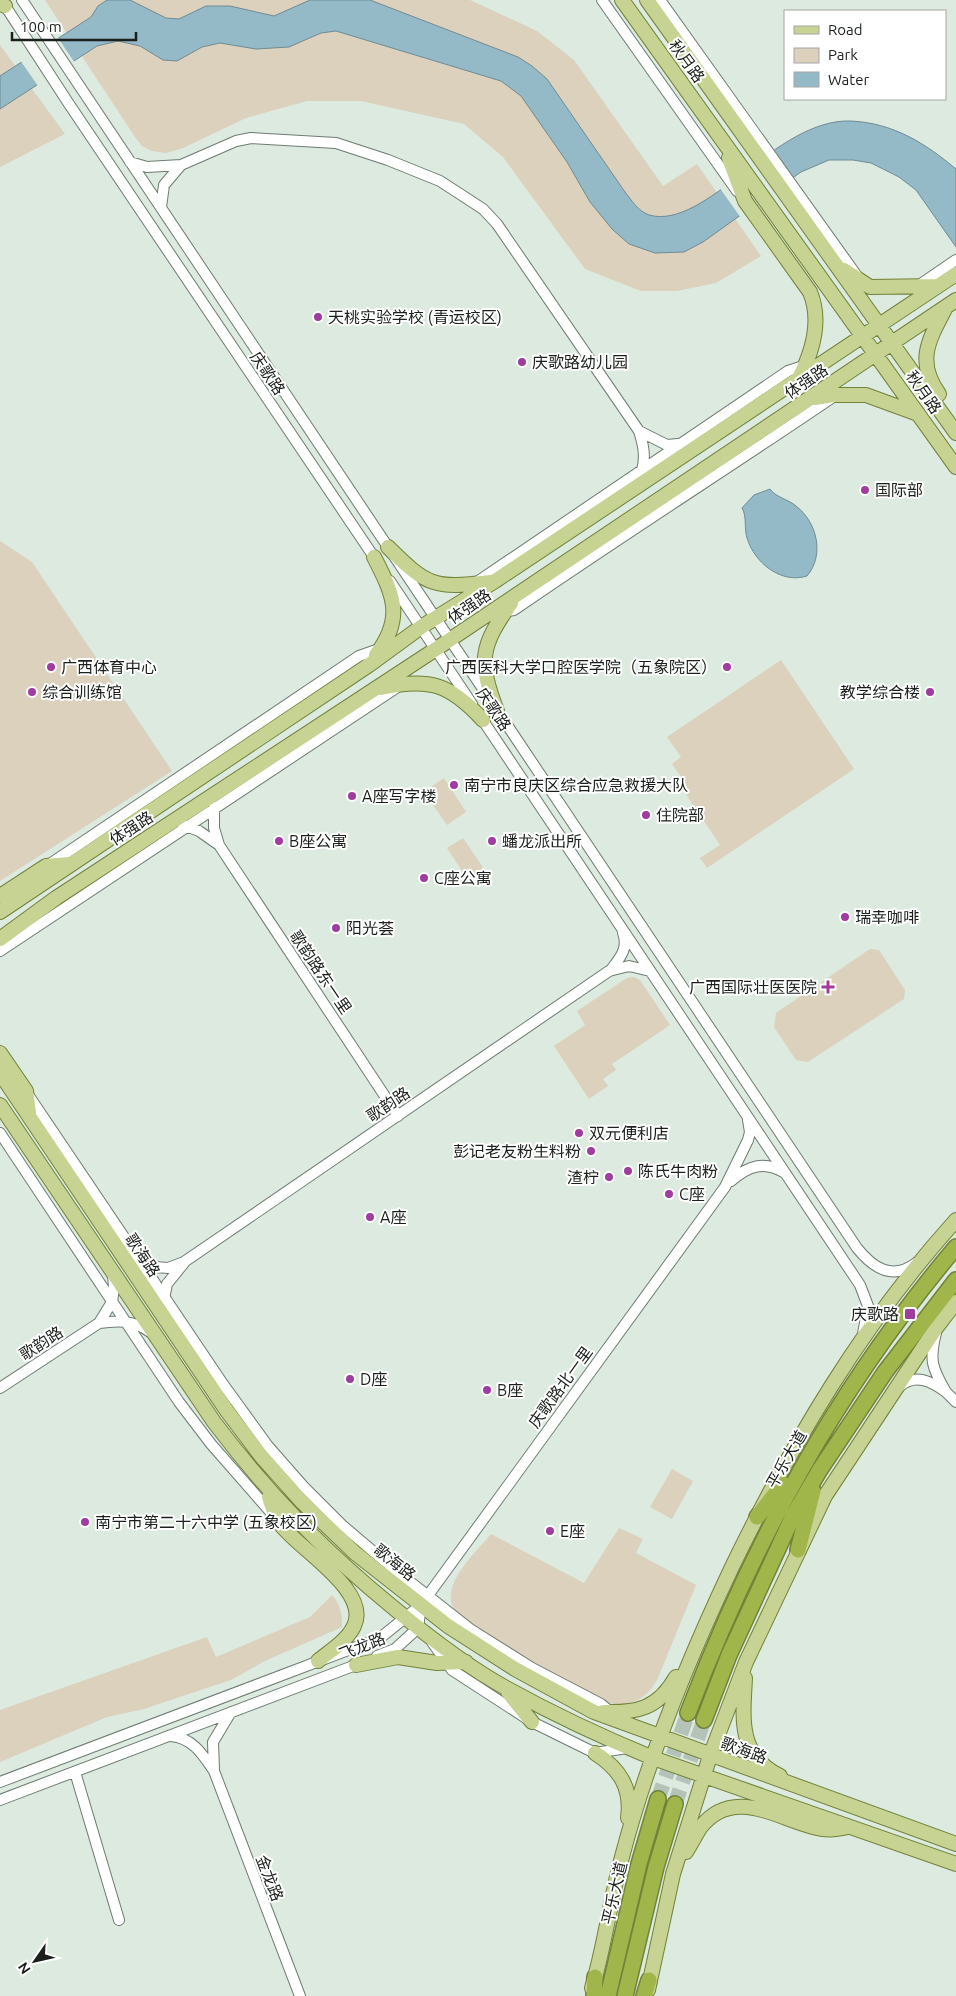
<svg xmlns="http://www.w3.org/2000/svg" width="956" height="1996" font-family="Ubuntu,'Noto Sans SC',sans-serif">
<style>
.green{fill:#dbd1bd}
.water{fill:#94b9c7;stroke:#708b94}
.pier{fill:#dceadf}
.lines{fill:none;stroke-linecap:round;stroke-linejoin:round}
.highway-tunnel{stroke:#b5c2b8;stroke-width:15;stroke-dasharray:15 8;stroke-linecap:butt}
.minor-casing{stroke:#6e7b72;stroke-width:12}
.major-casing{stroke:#72823a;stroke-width:16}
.highway-casing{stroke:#72823a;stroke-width:18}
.minor{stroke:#fff;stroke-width:10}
.major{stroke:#c7d392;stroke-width:14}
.highway{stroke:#a1b64a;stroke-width:15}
.poi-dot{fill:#a03ba0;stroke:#fff;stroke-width:2}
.labels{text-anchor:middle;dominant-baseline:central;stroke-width:4;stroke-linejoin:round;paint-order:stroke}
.street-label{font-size:16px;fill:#1b201c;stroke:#fff}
.poi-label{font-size:16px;fill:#1b201c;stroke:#fff;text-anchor:start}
</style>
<rect width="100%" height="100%" fill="#dceadf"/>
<path class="green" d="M45 0H470L537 31 574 60 663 186 697 164 761 256 716 283 677 291H641L585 269 503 157 464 124 361 101H307L246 118 183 148 166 153 152 151 142 146 135 137Z
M0 45 65 134 0 167Z
M0 541 32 562 172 771 0 881Z
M781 660 854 769 707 868 700 858 720 845 679 784 684 781 672 764 681 757 667 737Z
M444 778 466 812 447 825 424 792Z
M463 838 484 869 468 880 447 848Z
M870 949 879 950 905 990 904 999 808 1062 796 1060 774 1027 776 1013Z
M634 977 640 980 670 1025 612 1064 616 1070 603 1079 608 1086 589 1099 554 1046 585 1025 577 1011 627 978Z
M672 1469 693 1481 672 1519 650 1507Z
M619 1528 643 1539 636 1553 696 1585 658 1678C649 1695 636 1706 615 1704 602 1702 589 1693 577 1687 535 1666 497 1641 458 1616 435 1588 473 1556 491 1534L584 1583Z
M332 1595C341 1605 342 1614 342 1627L265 1661 231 1680 144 1709 107 1717 0 1762V1710L207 1637 216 1657 310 1617Z"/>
<path class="water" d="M107 0H130L166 18 179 19 206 6H230L274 16 310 0H370L518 57 532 66 547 79 625 192C632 201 638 211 649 215 706 231 776 118 851 121 893 123 925 143 956 169V247L916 190 899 177 871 163 853 160H829L801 172 703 242 684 252 655 253 629 244 612 229 590 202 567 162 521 96 501 81 336 31 321 33 289 47 256 49 220 43 202 47 177 61 163 60 140 46 118 41 97 46 0 109V76L91 17 98 6Z
M770 489C775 497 788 499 796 506 817 522 825 555 807 576 782 584 755 564 747 538 744 529 747 516 742 508L754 495Z"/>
<path class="pier" d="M56 35 75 63 38 86 20 60Z
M772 147 795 180 741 218 719 187Z"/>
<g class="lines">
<path class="highway-tunnel" d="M658 1799 688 1713
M675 1804 704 1720"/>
<g class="minor-casing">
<path id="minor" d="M22 0 857 1248C873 1268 892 1281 916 1263
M602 0 737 191
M660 0 857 276
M2 1 69 104 378 563
M130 162 147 167 181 165 164 185 161 207
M181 165 236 141 251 138 336 143 388 160 440 181 483 209 497 224 639 431
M918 286 956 260
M642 470C646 456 643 444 639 431L667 445 678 444
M390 581 472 704
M477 582 788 371 809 364
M502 612 514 610C620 537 727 469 833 397
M480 716 860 1285 868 1306 863 1334
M214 807V828L219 845 398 1116
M183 825 199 831 219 845
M47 866 359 656 382 648
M0 951 399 686
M610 971C619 959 629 949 623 933
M27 1093 223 1384 268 1446 304 1487 342 1525 395 1570 470 1629 532 1668 601 1704 612 1713
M0 1133 179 1402 211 1444 274 1516
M731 1181C748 1166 764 1160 785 1173
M143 1266 168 1268 184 1262 609 971 629 966 650 971
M164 1299 167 1284 184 1263
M99 1323C119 1320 133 1320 150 1332
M899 1387C915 1373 931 1381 946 1392 932 1368 929 1360 936 1333
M0 1388 99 1323 112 1302 114 1288 113 1274
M946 1392 956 1402
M432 1642 452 1670 532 1722 595 1753 627 1748
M377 1656 395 1649 418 1628 421 1605
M171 1736C193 1738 203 1755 214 1771L300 1996
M214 1770 213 1742 231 1712
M75 1772 119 1920
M0 1782 380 1638 421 1605 725 1187 748 1140 750 1132 748 1120
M0 1800 361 1663"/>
</g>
<g class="major-casing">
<path id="major" d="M622 0 956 467
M647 0 956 433
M0 3 5 6
M729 158 745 201 810 292C822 321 813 351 799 378
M844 270 870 287 937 286
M939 394C916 362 928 341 945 309
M815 398 833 395H866L918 414
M388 547C427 586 434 589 490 582
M374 557C393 594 405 617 376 655
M381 688C429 677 450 684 483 720
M497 711C478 661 480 647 511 603
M0 896 46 866 69 864
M0 912 369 665 421 627 495 581 956 274
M0 939 56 898 436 649 956 300
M0 1053 26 1091 29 1113
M0 1073 227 1411 261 1456 302 1502 355 1553 448 1626 515 1669 594 1712 956 1844
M0 1105 214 1422C269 1495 324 1551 395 1609 430 1638 466 1666 506 1688 553 1714 602 1737 653 1758L956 1864
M269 1497C272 1506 275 1517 281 1525 300 1550 371 1591 354 1626 347 1641 330 1651 318 1661
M356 1665 398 1657 437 1663 466 1662
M745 1678C743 1718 737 1755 780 1776
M508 1692 532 1722
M603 1712C637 1713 658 1709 676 1677
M595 1753C620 1769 632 1788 628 1818
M686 1852C691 1844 695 1836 700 1828 733 1785 778 1819 817 1828 828 1831 838 1829 848 1827
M592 1988C605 1945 610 1900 622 1857 648 1757 688 1660 732 1567 792 1443 863 1323 956 1220
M648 1990 673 1874 710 1756 746 1662 825 1496 936 1328 956 1302"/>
</g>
<g class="highway-casing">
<path id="highway" d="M757 1517 783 1484
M798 1550 813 1491
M688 1713C753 1542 837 1388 956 1247
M704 1720 729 1655 793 1516 819 1471 885 1372 956 1280
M594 1996 595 1977
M608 1996 639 1864 658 1799
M625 1996 656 1867 675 1804
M644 1996 649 1980"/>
</g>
<use href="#minor" class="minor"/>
<use href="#major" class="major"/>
<use href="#highway" class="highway"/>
</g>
<g class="poi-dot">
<circle cx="318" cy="317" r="5"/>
<circle cx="522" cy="362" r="5"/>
<circle cx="865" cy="490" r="5"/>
<circle cx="51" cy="667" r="5"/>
<circle cx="727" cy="667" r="5"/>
<circle cx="32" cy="692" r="5"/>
<circle cx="930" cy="692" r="5"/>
<circle cx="454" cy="785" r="5"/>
<circle cx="352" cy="796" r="5"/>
<circle cx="646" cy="815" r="5"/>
<circle cx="279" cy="841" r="5"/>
<circle cx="492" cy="841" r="5"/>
<circle cx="424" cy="878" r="5"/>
<circle cx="845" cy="917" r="5"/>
<circle cx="336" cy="928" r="5"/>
<path d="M825.5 979.5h5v5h5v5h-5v5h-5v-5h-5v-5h5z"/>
<circle cx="579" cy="1133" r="5"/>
<circle cx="591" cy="1151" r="5"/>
<circle cx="628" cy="1171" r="5"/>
<circle cx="609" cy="1177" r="5"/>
<circle cx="669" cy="1194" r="5"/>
<circle cx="370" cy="1217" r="5"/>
<rect x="904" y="1308" width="12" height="12" rx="2.5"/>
<circle cx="350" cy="1379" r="5"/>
<circle cx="487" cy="1390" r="5"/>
<circle cx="85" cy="1522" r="5"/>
<circle cx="550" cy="1531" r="5"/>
</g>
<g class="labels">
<g class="street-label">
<text transform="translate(687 61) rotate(54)">秋月路</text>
<text transform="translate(268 373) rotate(56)">庆歌路</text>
<text transform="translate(806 381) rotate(-34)">体强路</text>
<text transform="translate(924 392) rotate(55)">秋月路</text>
<text transform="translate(469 606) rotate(-34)">体强路</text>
<text transform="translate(494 709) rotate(56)">庆歌路</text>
<text transform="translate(131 828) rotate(-33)">体强路</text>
<text transform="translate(321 972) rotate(56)">歌韵路东一里</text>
<text transform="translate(388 1104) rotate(-34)">歌韵路</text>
<text transform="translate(143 1255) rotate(56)">歌海路</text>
<text transform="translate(41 1343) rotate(-33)">歌韵路</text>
<text transform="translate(560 1387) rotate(-54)">庆歌路北一里</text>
<text transform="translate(786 1459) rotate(-60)">平乐大道</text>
<text transform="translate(395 1562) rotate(38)">歌海路</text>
<text transform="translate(362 1646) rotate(-22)">飞龙路</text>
<text transform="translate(744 1750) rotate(20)">歌海路</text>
<text transform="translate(270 1878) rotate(69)">金龙路</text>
<text transform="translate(614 1893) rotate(-77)">平乐大道</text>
</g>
<g class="poi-label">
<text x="328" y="317">天桃实验学校 (青运校区)</text>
<text x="532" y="362">庆歌路幼儿园</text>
<text x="875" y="490">国际部</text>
<text x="61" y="667">广西体育中心</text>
<text x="717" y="667" text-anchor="end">广西医科大学口腔医学院（五象院区）</text>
<text x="42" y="692">综合训练馆</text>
<text x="920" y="692" text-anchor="end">教学综合楼</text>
<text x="464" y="785">南宁市良庆区综合应急救援大队</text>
<text x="362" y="796">A座写字楼</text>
<text x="656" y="815">住院部</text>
<text x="289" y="841">B座公寓</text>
<text x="502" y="841">蟠龙派出所</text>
<text x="434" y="878">C座公寓</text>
<text x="855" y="917">瑞幸咖啡</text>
<text x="346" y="928">阳光荟</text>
<text x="817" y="987" text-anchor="end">广西国际壮医医院</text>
<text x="589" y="1133">双元便利店</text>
<text x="581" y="1151" text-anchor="end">彭记老友粉生料粉</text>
<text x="638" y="1171">陈氏牛肉粉</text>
<text x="599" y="1177" text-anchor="end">渣柠</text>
<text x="679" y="1194">C座</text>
<text x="380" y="1217">A座</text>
<text x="899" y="1314" text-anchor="end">庆歌路</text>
<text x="360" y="1379">D座</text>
<text x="497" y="1390">B座</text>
<text x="95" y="1522">南宁市第二十六中学 (五象校区)</text>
<text x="560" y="1531">E座</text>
</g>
</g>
<rect x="784" y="10" width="162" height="90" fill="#ffffff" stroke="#a4a6a4"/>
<rect x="794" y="26" width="25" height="8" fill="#c7d392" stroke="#a4a6a4"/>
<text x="828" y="35" font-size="15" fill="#1b201c">Road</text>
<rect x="794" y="48" width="25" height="15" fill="#dbd1bd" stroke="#a4a6a4"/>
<text x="828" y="60" font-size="15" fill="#1b201c">Park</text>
<rect x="794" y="72" width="25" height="15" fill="#94b9c7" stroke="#a4a6a4"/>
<text x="828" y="85" font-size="15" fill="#1b201c">Water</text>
<g transform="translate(35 1961) rotate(236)" stroke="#ffffff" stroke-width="4" paint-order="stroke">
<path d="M0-4L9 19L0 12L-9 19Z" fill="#1b201c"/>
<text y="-8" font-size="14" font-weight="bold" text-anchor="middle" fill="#1b201c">N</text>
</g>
<path d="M12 32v8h124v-8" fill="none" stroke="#1b201c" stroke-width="2.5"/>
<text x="20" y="32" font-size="15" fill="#1b201c" stroke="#ffffff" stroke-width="4" paint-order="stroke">100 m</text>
</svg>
